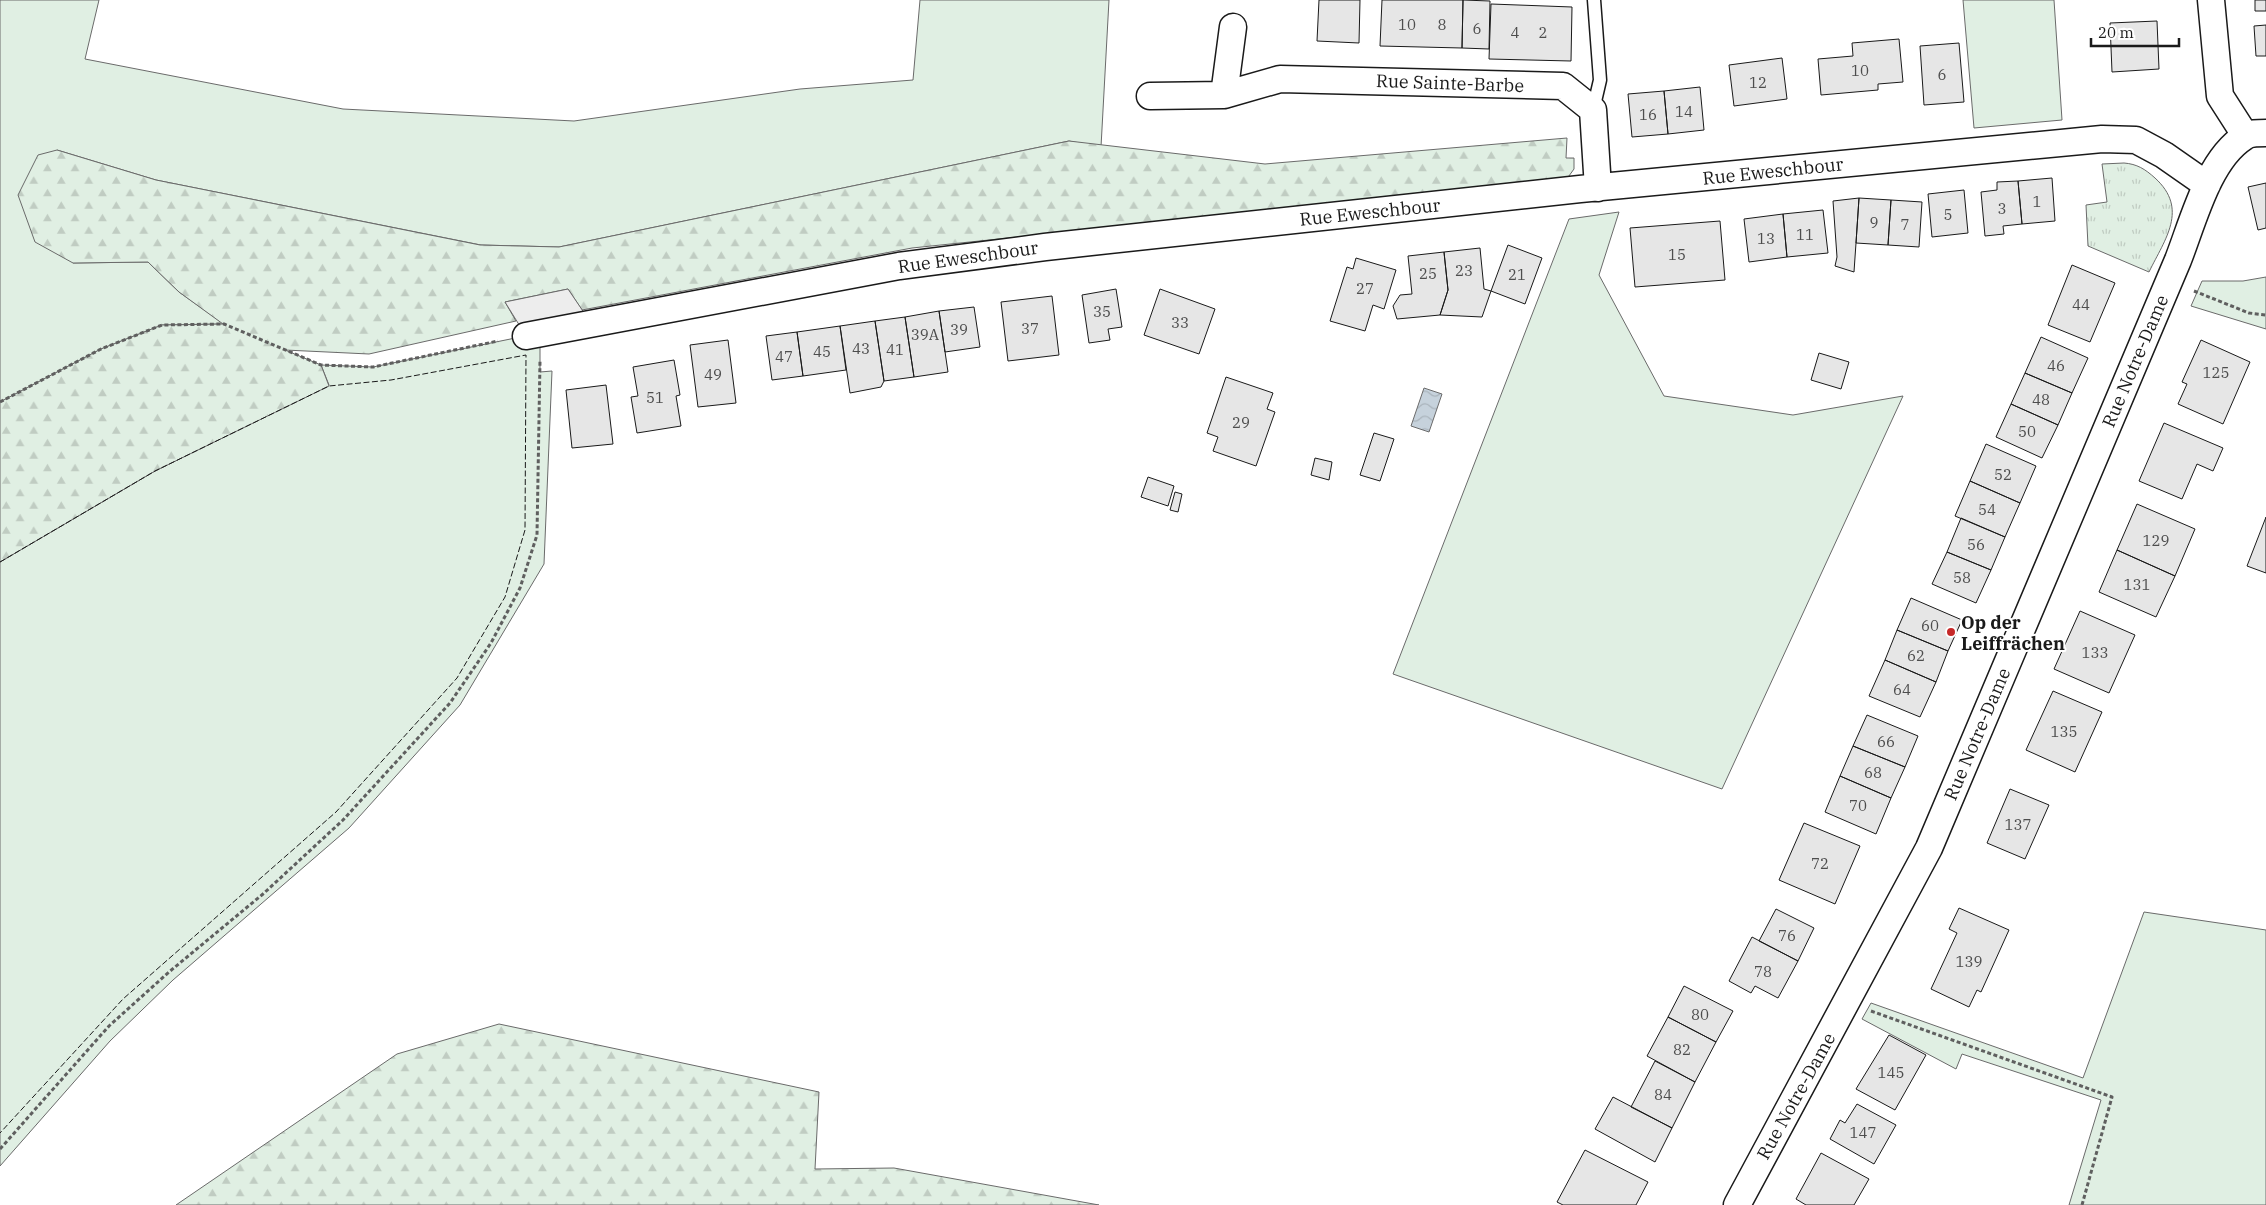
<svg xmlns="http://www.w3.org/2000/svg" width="2266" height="1205" font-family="'IBM Plex Serif',serif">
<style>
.grass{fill:#e0efe3;stroke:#6a6a6a}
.forest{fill:url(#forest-firs);stroke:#6a6a6a}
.park{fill:url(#park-tufts);stroke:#6a6a6a}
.parking{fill:#ededed;stroke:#6a6a6a}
.water{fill:url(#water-waves);stroke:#6a6a6a}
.building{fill:#e6e6e6;stroke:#1a1a1a}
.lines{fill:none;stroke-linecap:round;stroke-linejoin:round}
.service-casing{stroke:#1a1a1a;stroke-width:15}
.minor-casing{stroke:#1a1a1a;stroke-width:29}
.path{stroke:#5f5f5f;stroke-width:3;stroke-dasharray:4 2.5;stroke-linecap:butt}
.service{stroke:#fff;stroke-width:12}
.minor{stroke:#fff;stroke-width:26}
.fence{stroke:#1a1a1a;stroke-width:1;stroke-dasharray:6 2.5;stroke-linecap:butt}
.poi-dot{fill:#c62828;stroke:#fff;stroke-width:2}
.labels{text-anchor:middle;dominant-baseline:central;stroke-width:4;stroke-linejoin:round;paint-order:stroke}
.number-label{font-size:15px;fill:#4d4d4d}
.street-label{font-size:18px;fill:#1a1a1a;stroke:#fff}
.poi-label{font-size:18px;font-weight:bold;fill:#1a1a1a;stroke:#fff;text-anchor:start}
</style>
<defs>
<pattern id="forest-firs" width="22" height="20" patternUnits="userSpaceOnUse" patternTransform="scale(1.25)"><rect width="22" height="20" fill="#e0efe3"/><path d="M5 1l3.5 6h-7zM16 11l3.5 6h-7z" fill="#c0ccc2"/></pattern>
<pattern id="park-tufts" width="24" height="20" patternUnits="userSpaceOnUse" patternTransform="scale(1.25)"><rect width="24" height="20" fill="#e0efe3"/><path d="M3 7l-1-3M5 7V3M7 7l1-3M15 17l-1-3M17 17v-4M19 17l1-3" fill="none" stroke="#c0ccc2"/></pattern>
<pattern id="water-waves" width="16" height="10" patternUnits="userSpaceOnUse" patternTransform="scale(1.25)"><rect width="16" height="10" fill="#c6d2dc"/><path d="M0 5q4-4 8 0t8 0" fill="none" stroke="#aab4bc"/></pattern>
</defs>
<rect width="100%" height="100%" fill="#fff"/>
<path class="grass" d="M0 0H99L85 59 343 109 574 121 800 89 913 80 920 0H1109L1101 147 1069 141 559 247 481 245 156 180 57 150 73 263 148 262 179 292 224 324 162 325 101 349 0 402Z
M1963 0H2054L2062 120 1974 128Z
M1619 212 1599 275 1664 396 1793 415 1903 396 1722 789 1393 674 1569 219Z
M2266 277V329L2191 306 2202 281H2243Z
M540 333V372L552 371 544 564 460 705 349 828 173 980 110 1041 0 1166V562L155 471 329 385 321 365 373 367Z
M2144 912 2266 930V1205H2069L2101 1100 1962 1054 1956 1069 1862 1019 1871 1003 2083 1078Z"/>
<path class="forest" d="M1567 138 1566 158H1574V169L1566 180 912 248 582 310 568 289 505 302 516 321 369 354 285 350 321 365 329 386 155 471 0 562V402L101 349 162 325 223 324 179 292 148 262 73 263 35 242 18 195 38 155 57 150 156 180 480 245 559 247 1069 141 1265 164Z
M499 1024 819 1092 815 1169 894 1168 1099 1205H176L397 1054Z"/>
<path class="park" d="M2124 163C2137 164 2145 169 2155 178 2189 209 2165 239 2149 272L2088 246 2086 205 2107 202 2102 164Z"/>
<path class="parking" d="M568 289 591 323 526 336 505 302Z"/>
<path class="water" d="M1424 388 1442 394 1429 432 1411 426Z"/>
<path class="building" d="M1319 0H1360L1359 43 1317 41Z
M1382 0H1463L1462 48 1380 46Z
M1463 0 1490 1 1489 49 1462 48Z
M2255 0H2266V11H2255Z
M1491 4 1572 7 1571 61 1489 59Z
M2157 21 2159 69 2112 72 2110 23Z
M2266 25V56H2256L2254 26Z
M1899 39 1903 82 1878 84V90L1821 95 1818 59 1853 56 1852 43Z
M1959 43 1964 102 1924 105 1920 46Z
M1782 58 1787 99 1734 106 1729 65Z
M1700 87 1704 130 1668 134 1664 91Z
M1664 91 1668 134 1632 137 1628 94Z
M2052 178 2055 221 2022 224 2018 181Z
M2018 181 2022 224 2003 226 2004 234 1985 236 1981 192 1997 190V182Z
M2266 183V228L2258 230 2248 187Z
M1964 190 1968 233 1932 237 1928 194Z
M1859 198 1891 200 1888 245 1856 243Z
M1859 198 1856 243 1854 272 1835 266 1837 257 1833 201Z
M1891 200 1922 202 1919 247 1888 245Z
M1823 210 1828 253 1787 257 1783 214Z
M1783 214 1787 257 1749 262 1744 219Z
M1720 221 1725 280 1635 287 1630 228Z
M1508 245 1542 258 1525 304 1491 291Z
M1480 248 1484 289 1491 291 1482 317 1440 315 1448 290 1444 252Z
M1444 252 1448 290 1440 315 1397 319 1393 306 1400 295 1412 294 1408 256Z
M1356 258 1396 270 1384 309 1373 305 1365 331 1330 321 1347 267 1353 269Z
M2072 265 2115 283 2090 342 2048 325Z
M1116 289 1122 327 1108 329 1110 340 1089 343 1082 295Z
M1160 289 1215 309 1199 354 1144 335Z
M1052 296 1059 355 1008 361 1001 302Z
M974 307 980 347 945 352 939 311Z
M939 311 948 372 914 377 905 317Z
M905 317 914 377 884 381 875 321Z
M875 321 884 381 881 387 850 393 840 326Z
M840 326 846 370 803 376 797 332Z
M797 332 803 376 772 380 766 336Z
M2041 337 2088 358 2072 393 2025 373Z
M728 340 736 403 698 407 690 345Z
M2201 340 2250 362 2223 424 2178 404 2187 384 2182 382Z
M1819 353 1849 362 1841 389 1811 380Z
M674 360 680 395 676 396 681 426 637 433 631 397 638 396 633 367Z
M2025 373 2072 393 2058 425 2011 404Z
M1226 377 1273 393 1267 409 1275 412 1256 466 1213 451 1218 437 1207 433Z
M606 385 613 444 572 448 566 390Z
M2011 404 2058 425 2042 458 1996 437Z
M2164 423 2223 448 2213 471 2197 464 2182 499 2139 481Z
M1374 433 1394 439 1380 481 1360 475Z
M1986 444 2036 466 2020 503 1970 481Z
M1315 458 1332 462 1329 480 1311 475Z
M1148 477 1174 486 1168 506 1141 497Z
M1970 481 2020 503 2005 537 1955 516Z
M1175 492 1182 494 1178 512 1170 510Z
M2137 504 2195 529 2175 576 2117 550Z
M2266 517V573L2247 566Z
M1961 518 2005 537 1991 570 1947 552Z
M2117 550 2175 576 2156 617 2099 592Z
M1947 552 1991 570 1976 603 1932 584Z
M1911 598 1962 620 1948 651 1897 630Z
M2080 611 2135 635 2109 693 2054 669Z
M1897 630 1948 651 1936 682 1885 660Z
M1885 660 1936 682 1920 717 1869 696Z
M2053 691 2102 712 2075 772 2026 750Z
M1867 715 1918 736 1905 767 1853 746Z
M1853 746 1905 767 1891 798 1840 776Z
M1840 776 1891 798 1876 834 1825 812Z
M2010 789 2049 805 2025 859 1987 843Z
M1804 823 1860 846 1835 904 1779 880Z
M1959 908 2009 930 1981 992 1977 990 1969 1007 1931 989 1957 933 1949 929Z
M1776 909 1814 928 1798 961 1759 941Z
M1752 937 1798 961 1778 998 1755 986 1751 993 1729 981Z
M1684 986 1733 1011 1716 1042 1668 1017Z
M1668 1017 1716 1042 1695 1082 1647 1056Z
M1889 1035 1926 1055 1895 1110 1856 1089Z
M1655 1061 1695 1082 1672 1128 1631 1107Z
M1613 1097 1672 1128 1655 1162 1595 1129Z
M1857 1104 1896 1125 1874 1164 1830 1139 1840 1120 1845 1123Z
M1585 1150 1648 1182 1636 1205H1563L1557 1202Z
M1821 1153 1869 1179 1854 1205H1806L1796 1199Z"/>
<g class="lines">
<g class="service-casing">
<path id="service" d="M1593 110 1600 80 1594 0"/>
</g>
<g class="minor-casing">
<path id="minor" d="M2211 0 2220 96 2245 135
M1224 95 1233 27
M1150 96 1224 95 1280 79 1563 86 1593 110 1598 188
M526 336 899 266 1045 247 1580 189 2102 139 2136 140 2164 155 2207 185
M1737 1205 1929 848 2178 260C2193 222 2208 160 2244 137 2249 133 2259 133 2266 133"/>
</g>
<path class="path" d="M2194 291 2249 313 2266 315
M0 402 101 349 162 325 224 324 321 365 373 367 498 341
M1871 1011 2112 1097 2082 1205
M0 1149 109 1026 169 972 263 894 343 820 450 703 491 643 520 588 537 535 540 361"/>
<use href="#service" class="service"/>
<use href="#minor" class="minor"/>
<path class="fence" d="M0 562 155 471 329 386 391 380 526 355 525 530 505 597 457 678 336 812 123 999 0 1133"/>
</g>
<circle class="poi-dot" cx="1951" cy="632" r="5"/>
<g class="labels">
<g class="number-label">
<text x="1407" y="24">10</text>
<text x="1442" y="24">8</text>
<text x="1477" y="28">6</text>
<text x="1515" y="32">4</text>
<text x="1543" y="32">2</text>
<text x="1860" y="70">10</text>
<text x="1942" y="74">6</text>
<text x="1758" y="82">12</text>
<text x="1684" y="111">14</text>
<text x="1648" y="114">16</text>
<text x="2037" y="201">1</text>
<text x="2002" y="208">3</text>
<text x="1948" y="214">5</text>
<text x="1874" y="222">9</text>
<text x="1905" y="224">7</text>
<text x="1805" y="234">11</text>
<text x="1766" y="238">13</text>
<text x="1677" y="254">15</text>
<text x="1464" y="270">23</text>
<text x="1428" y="273">25</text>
<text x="1517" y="274">21</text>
<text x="1365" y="288">27</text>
<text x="2081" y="304">44</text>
<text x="1102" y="311">35</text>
<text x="1180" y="322">33</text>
<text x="1030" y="328">37</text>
<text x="959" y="329">39</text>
<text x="925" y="334">39A</text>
<text x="861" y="348">43</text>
<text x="895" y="349">41</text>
<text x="822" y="351">45</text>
<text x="784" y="356">47</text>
<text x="2056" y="365">46</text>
<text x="2216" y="372">125</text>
<text x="713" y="374">49</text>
<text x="655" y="397">51</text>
<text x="2041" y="399">48</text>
<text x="1241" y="422">29</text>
<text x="2027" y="431">50</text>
<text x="2003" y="474">52</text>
<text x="1987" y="509">54</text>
<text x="2156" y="540">129</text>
<text x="1976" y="544">56</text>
<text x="1962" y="577">58</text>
<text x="2137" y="584">131</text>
<text x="1930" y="625">60</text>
<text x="2095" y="652">133</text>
<text x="1916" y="655">62</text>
<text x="1902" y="689">64</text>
<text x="2064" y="731">135</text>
<text x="1886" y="741">66</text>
<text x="1873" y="772">68</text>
<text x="1858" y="805">70</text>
<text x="2018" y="824">137</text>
<text x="1820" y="863">72</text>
<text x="1787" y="935">76</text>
<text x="1969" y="961">139</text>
<text x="1763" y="971">78</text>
<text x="1700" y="1014">80</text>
<text x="1682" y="1049">82</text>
<text x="1891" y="1072">145</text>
<text x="1663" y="1094">84</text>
<text x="1863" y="1132">147</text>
</g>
<g class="street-label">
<text transform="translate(1450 83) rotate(2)">Rue Sainte-Barbe</text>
<text transform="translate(1773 171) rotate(-6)">Rue Eweschbour</text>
<text transform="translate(1370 212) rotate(-6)">Rue Eweschbour</text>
<text transform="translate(968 257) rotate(-8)">Rue Eweschbour</text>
<text transform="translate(2135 361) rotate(-67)">Rue Notre-Dame</text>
<text transform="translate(1977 734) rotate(-67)">Rue Notre-Dame</text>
<text transform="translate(1796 1096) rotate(-61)">Rue Notre-Dame</text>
</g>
<g class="poi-label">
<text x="1961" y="622">Op der<tspan x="1961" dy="21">Leiffrächen</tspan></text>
</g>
</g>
<path d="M2091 38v8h88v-8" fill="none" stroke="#1a1a1a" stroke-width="2.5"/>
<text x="2098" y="38" font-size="15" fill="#1a1a1a" stroke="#ffffff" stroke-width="4" paint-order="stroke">20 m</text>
</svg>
